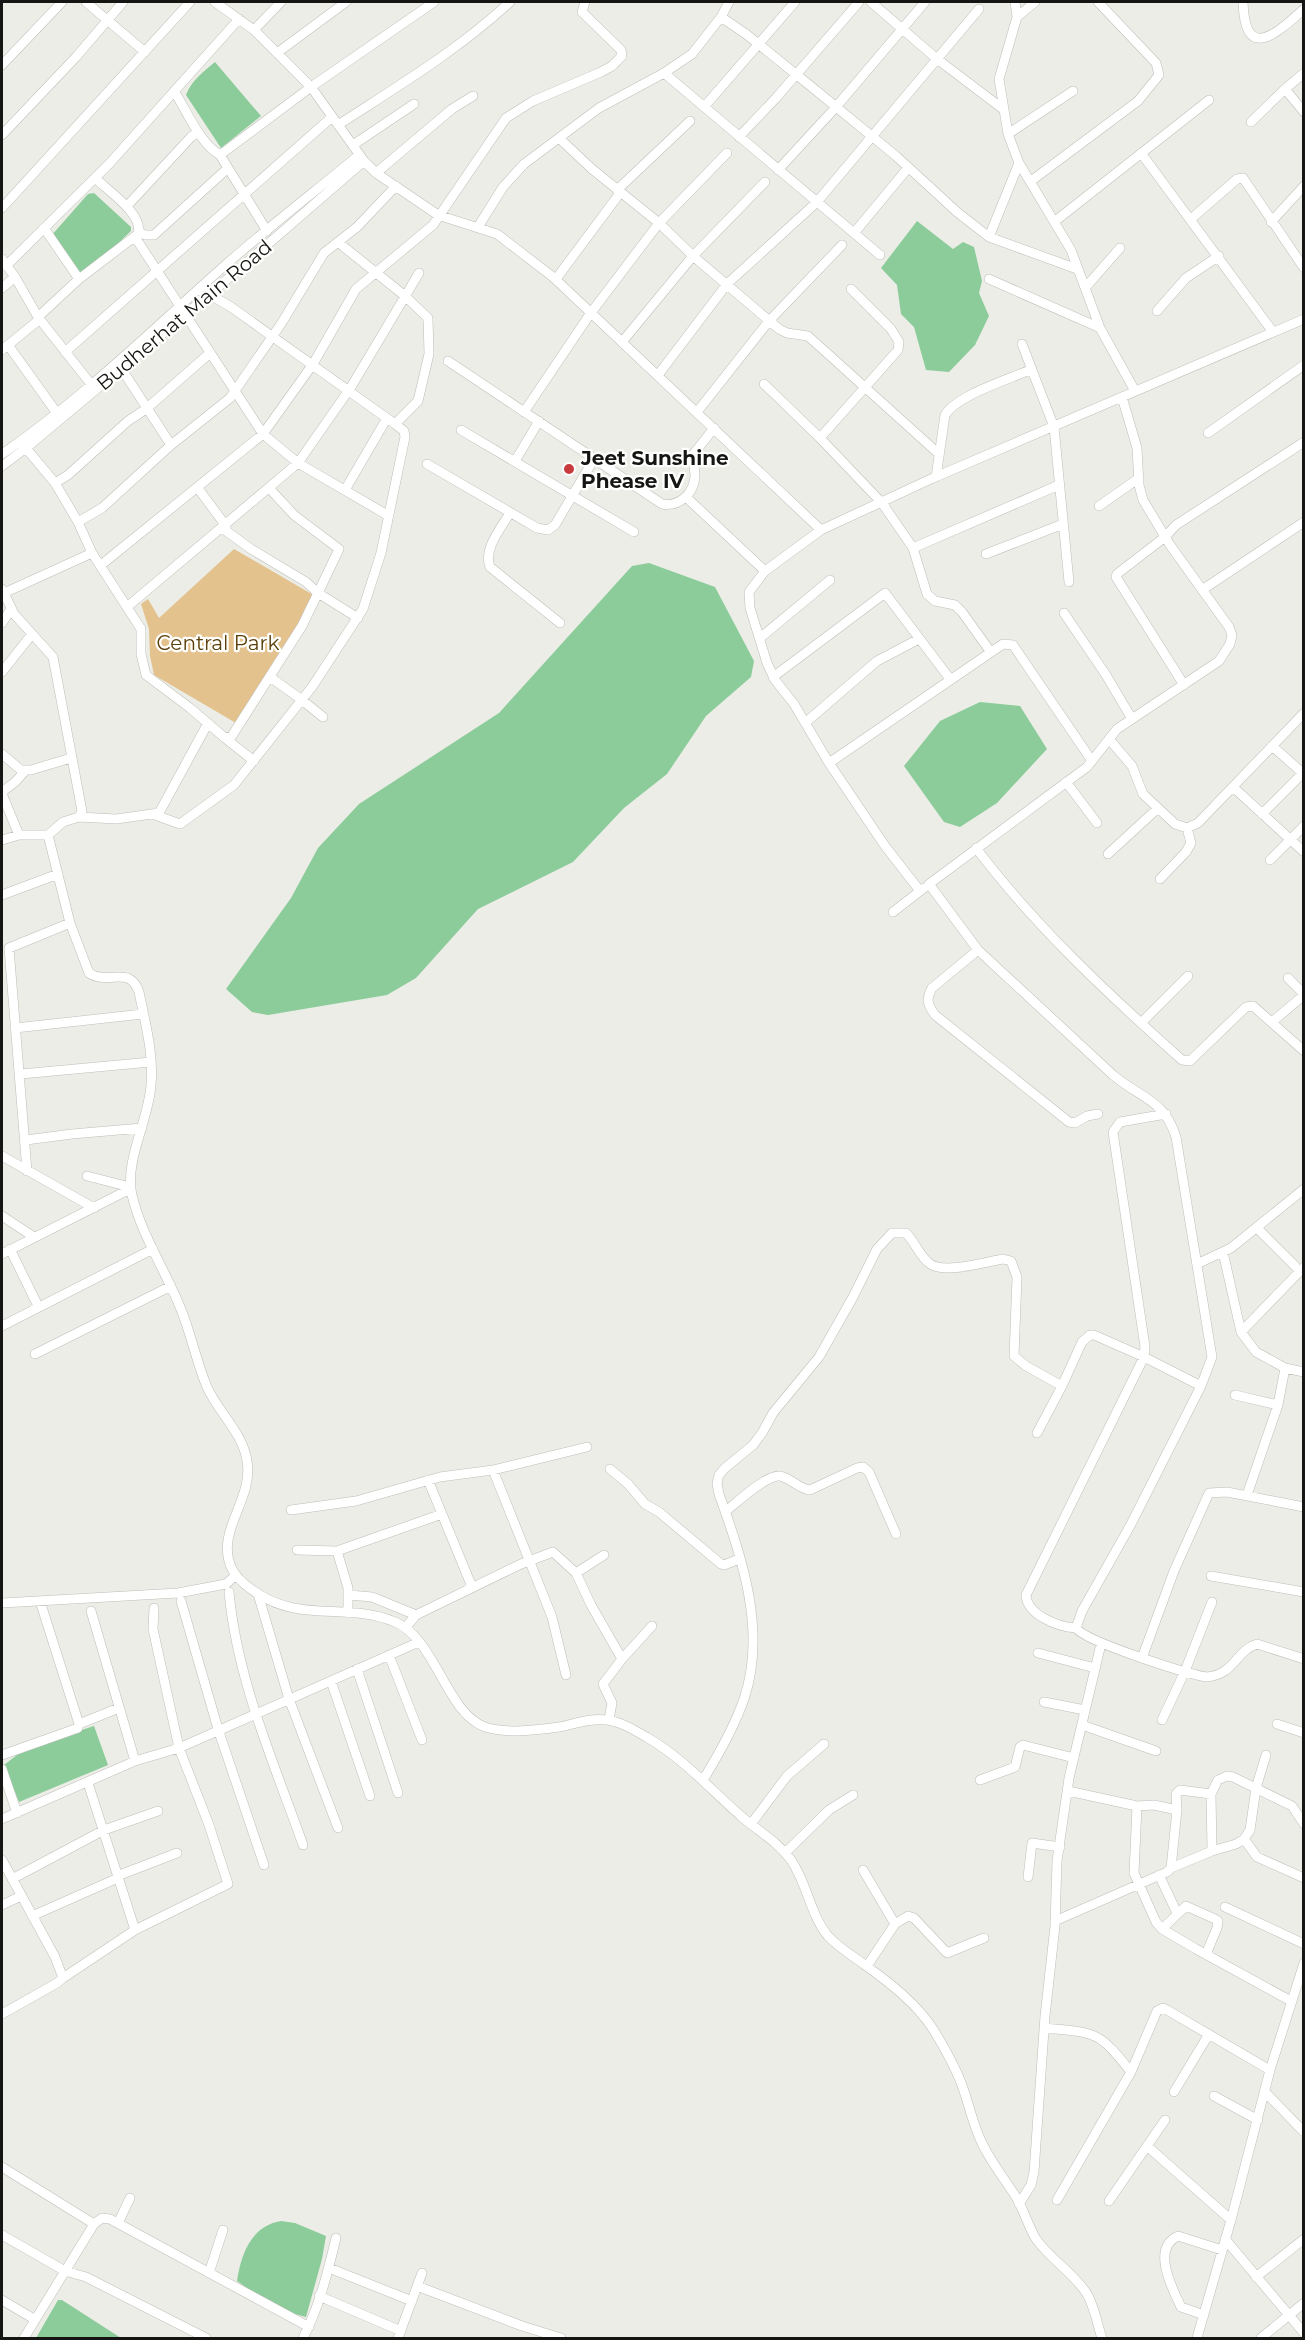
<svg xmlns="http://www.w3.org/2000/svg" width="1305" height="2340" font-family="Montserrat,sans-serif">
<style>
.green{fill:#e4c28e}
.water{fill:#8bcc9a}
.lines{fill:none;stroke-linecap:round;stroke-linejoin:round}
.street-casing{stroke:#bdbfb8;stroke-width:10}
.street{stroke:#fff;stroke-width:9}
.poi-dot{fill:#c93a3e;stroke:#fffffe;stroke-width:2}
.labels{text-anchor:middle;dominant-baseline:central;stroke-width:4.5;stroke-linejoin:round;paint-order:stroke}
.street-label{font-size:20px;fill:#151513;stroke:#fffffe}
.poi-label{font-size:20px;font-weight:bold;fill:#151513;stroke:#fffffe;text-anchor:start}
.park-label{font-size:20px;fill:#5c400b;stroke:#fffffe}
</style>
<rect width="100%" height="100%" fill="#ecede6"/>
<path class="green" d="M234 549 315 596 236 723 154 675 150 656 149 629 141 604 148 599 159 618Z"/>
<path class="water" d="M215 62 261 116 221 148 186 95C191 81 204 71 215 62Z
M94 193 131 227V231L88 272 78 274 51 236 88 194Z
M917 221 953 249 963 242 974 247 982 281 979 293 989 316 975 345 949 372 926 370 914 327 901 314 897 285 881 268Z
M649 563 715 587 754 661 751 677 706 716 667 774 624 808 573 862 478 909 416 978 387 995 268 1015 252 1012 226 989 291 898 318 848 359 804 499 713 632 566Z
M980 702 1020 706 1047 749 997 803 960 827 944 822 904 766 940 721Z
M94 1726 108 1765 19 1802 4 1765 26 1748Z
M281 2221 295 2223 326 2236 322 2259 306 2317 291 2313 263 2299 237 2281C241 2254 251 2226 281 2221Z
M58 2300H62L121 2338H36Z"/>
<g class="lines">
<g class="street-casing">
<path id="street" d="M86 2 145 52
M215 2 254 30 311 87 364 161 376 173 438 215 497 234 553 277 821 530 933 478 1304 319
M871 2 937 59 1003 109
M1015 2 1017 17 999 79 1008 134 1019 163 1071 250 1100 328 1135 391
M1243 2C1245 63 1276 34 1304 9
M721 17 746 34 813 88 896 156 957 212 989 237 1077 269
M1017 17 1035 2
M254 30 281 2
M277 53 346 2
M2 65 62 2
M664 73 880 255
M1285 89 1304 73
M174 91C187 111 200 144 220 155L267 231
M704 107 795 2
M1251 122 1285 89 1304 112
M338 125C398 86 457 51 510 2
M1008 134 1073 91
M2 135 76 57 123 2
M739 137 776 98 859 2
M560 139 592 169 659 223 693 256 779 329 787 333 808 336 939 454
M353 145 414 104
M1141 153 1273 332
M220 155 311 87 434 2
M778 170 836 107 925 2
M376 173 452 109 473 96
M1031 181 1138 101 1159 75 1156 63 1098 2
M617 190 690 121
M127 206 191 137 198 132
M2 208 190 2
M1191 219 1237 179 1243 178 1304 268
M1054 222 1209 100
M1271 222 1304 186
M478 227 503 187 524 164 599 108 664 73 692 54 721 17 729 2
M44 228 79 279
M139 232 145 235H154L228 168
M854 233 908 168
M135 237 263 434 298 463 389 516
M989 237 1019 163
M339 243 405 296 428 318 429 354 418 401 395 424
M2 259 15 277 38 317 94 388
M6 266 109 164 239 19
M556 279 620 193
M989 279 1100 328
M2 288 15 277
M1085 288 1120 248
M1157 311 1186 278 1219 256
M38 317 79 279 138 234C144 214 108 191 95 178
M622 342 693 256 765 182
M1022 344 1054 427 1069 582
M8 345 59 416
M2 350 40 319
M65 352 332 117
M448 361 662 504C679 507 694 494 695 476 695 470 693 462 692 456L714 428
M119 365 171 445
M658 375 727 284 817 202 979 9
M764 384 820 438 882 503 913 548 927 594 935 601 955 605 962 612 990 651
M1122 397 1137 448 1139 485 1143 500 1170 545 1229 627 1232 635 1230 644 1219 661 1117 729 1087 767 929 884 978 950 1113 1075C1140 1098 1164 1099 1176 1137L1212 1357 1201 1386 1130 1526 1082 1611 1076 1628C1086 1642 1185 1673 1206 1677 1235 1675 1235 1651 1257 1644L1304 1659
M524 412 590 314 659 223 727 153
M697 412 769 321 842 245
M461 430 634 532
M1208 433 1304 365
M820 438 898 350 899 342 891 329 851 289
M20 441 55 483 78 522 92 553 141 629V654L146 675 190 708 225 738 232 736 235 731 302 626 318 593 306 582 251 549 222 528
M2 454C81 400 150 332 222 268 266 229 313 193 359 155
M515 461 539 421
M427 464 537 528 548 530 555 525 594 459
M2 466 26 448 209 295 364 161
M936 477 945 415C957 395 1010 379 1032 369
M55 483 68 475 128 421 146 409 210 353
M197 487 226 526
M269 488 294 515 339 549 318 593 358 618
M345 490 387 418
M686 497 765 571 821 530
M1099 506 1139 478
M510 513C501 528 483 549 490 567L560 623
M78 522 102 508 171 445 230 398 281 324 324 253 357 227 396 186
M913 548 1059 485
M986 554 1063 524
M101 565 263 434 313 364 356 289 433 225 506 118 533 101 601 72 612 66 622 56 621 50 582 12 585 2
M765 571 749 592 750 608 767 663 775 680 794 704 829 763 885 846 920 891
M2 589 14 614 53 657 82 811 79 817 63 822 48 835 70 923 89 973C109 986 129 964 139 992 145 1022 154 1054 151 1085 149 1119 124 1162 132 1195 141 1234 165 1270 180 1307 191 1333 196 1361 207 1387 218 1412 243 1433 247 1461 254 1500 214 1532 232 1569 236 1577 244 1584 251 1589 299 1625 345 1601 395 1622 436 1639 446 1713 485 1727 507 1734 537 1730 559 1727 574 1724 590 1718 606 1720 620 1721 636 1731 648 1738 684 1759 711 1790 742 1817 758 1831 778 1842 791 1860 807 1883 810 1914 828 1936 838 1947 853 1956 865 1965 890 1983 916 2003 933 2029 944 2047 956 2068 963 2088 969 2105 973 2124 981 2141 990 2161 1004 2178 1016 2197 1024 2210 1028 2226 1036 2239 1050 2259 1074 2273 1087 2294 1095 2308 1097 2324 1102 2338
M1202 590 1304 522
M4 593 92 553
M127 607 298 463 351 387 419 273
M1064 613 1106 675 1132 719
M2 623 11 609
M760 638 830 580
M2 672 32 634
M270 677 302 700 323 717
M773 677 885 593 950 679
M1184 685 1116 577 1117 574 1165 537 1176 525 1304 442
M805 723 877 661 919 639
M225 738 254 761
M1109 739 1132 766 1143 794 1175 824 1187 828 1198 823 1304 713
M1272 746 1304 774
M2 754 21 770H31L71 758
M829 763 1003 644 1013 645 1092 761
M1066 782 1097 823
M1233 787 1304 852
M2 792 15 782 26 770
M2 794 19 835
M1262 814 1304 772
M155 815 180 824 234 785 312 687 363 609 381 553 405 437 404 431 395 424 231 307 200 289
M79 817 116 819 159 813 208 723
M2 840 19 835H48
M976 848C1035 926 1109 995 1182 1060L1190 1061 1246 1007 1253 1006 1304 1051
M1108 854 1157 809
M1270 860 1304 826
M1160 879 1186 852 1191 843 1187 828
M2 895 58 874
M893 912 924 888
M978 950 932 988C926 999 927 1004 935 1015L1069 1122 1075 1123 1087 1116 1098 1114
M1288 978 1304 994
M1272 1022 1304 995
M1141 1023 1188 976
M15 1028 143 1014
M21 1074 151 1062
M26 1140 72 1134 142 1128
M2 1156 94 1208
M27 1171 9 948 70 923
M87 1176 130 1187
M2 1216 34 1237
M1257 1228 1295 1266
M10 1249 38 1306
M1223 1252 1241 1332 1256 1352 1285 1368 1278 1405 1247 1495
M2 1254 130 1189
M1197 1264 1231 1248 1304 1189
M2 1326 153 1249
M1241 1332 1304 1267
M35 1354 171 1286
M1285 1368 1304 1372
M1235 1395 1278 1405
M1037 1433 1062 1386 1082 1342 1090 1335H1094L1144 1357 1201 1386
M610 1469 628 1484 645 1504 659 1512 721 1564 724 1565 739 1559
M493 1470 552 1617 566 1675
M428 1480 472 1587
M291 1510 356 1501 440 1477 493 1470 587 1447
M725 1512C736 1503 767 1474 780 1476 791 1478 799 1489 810 1490L857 1468 863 1467 869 1472 896 1534
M297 1550 337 1551 348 1588V1613
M337 1551 442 1514
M576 1573 591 1605 622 1659
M1211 1576 1304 1592
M229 1592C237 1680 274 1763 303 1845
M258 1594 289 1699 338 1828
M349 1595 372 1597 416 1615
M181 1601 218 1729 264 1865
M2 1603 178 1593 226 1584 236 1575
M91 1611 135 1761
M406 1627 416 1615 521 1564 553 1552 576 1573 604 1555
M1076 1628C1058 1627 1027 1615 1026 1595L1144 1357 1145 1347 1113 1132 1120 1122 1166 1114
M1038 1653 1095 1668
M389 1655 422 1740
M1142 1658 1174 1571 1209 1493 1227 1492 1304 1507
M357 1669 398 1793
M331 1681 370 1796
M1044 1702 1085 1710
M609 1719 612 1703 603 1684 622 1659 652 1626
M1162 1720 1185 1671 1212 1602
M79 1724 119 1708
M1277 1724 1304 1733
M1082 1725 1156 1751
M2 1755 78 1728 79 1724 40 1601
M2 1769 17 1813
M703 1780C719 1754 734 1728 744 1699 767 1631 742 1558 719 1494L717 1483 719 1475 725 1468 753 1445 762 1433 773 1413 819 1357 853 1297 877 1249 892 1233H906C915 1242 919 1255 929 1263 942 1275 986 1262 1003 1259L1011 1261 1017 1277 1014 1356 1026 1366 1062 1386
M980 1780 1015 1767 1020 1747 1023 1745 1074 1758
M88 1783 135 1930
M1068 1791 1137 1806 1154 1805 1177 1810
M1211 1794 1212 1851
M1137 1806 1134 1873 1156 1922 1162 1929 1196 1949 1291 2001
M2 1819 135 1761 179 1748 419 1642
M751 1824 787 1776 824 1744
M1244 1839 1257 1857 1304 1878
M785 1853 829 1810 853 1795
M2 1860 55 1957 63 1978 57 1983 2 2014
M1171 1868 1212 1851 1236 1844 1244 1839 1250 1830 1256 1788 1266 1755
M863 1870 895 1924
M1159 1875 1177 1913
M117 1876 177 1853
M1028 1877 1032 1843 1060 1847
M12 1879 104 1830 158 1811
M2 1905 21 1896
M1225 1907 1304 1944
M32 1916 118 1878
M1055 1921 1167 1872 1171 1868 1177 1810 1176 1794 1180 1790 1211 1794 1218 1780 1227 1776 1233 1777 1292 1806 1304 1824
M1162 1929 1186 1906 1215 1919 1218 1921 1217 1928 1206 1954
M867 1966 895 1924 908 1916 914 1918 947 1953 984 1938
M63 1978 135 1930 228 1884 209 1825 179 1748 153 1629 154 1608
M1044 2028C1096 2033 1098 2030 1131 2072
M1174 2092 1209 2034
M1265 2092 1304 2132
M1214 2096 1258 2120
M1147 2146 1165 2120
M2 2167 94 2224
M1057 2200 1131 2072 1157 2011 1163 2008 1167 2010 1270 2070
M1109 2201 1147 2146 1231 2220
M1019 2204 1031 2185 1034 2172 1045 2016 1055 1926 1057 1861 1069 1778 1101 1644
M118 2223 130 2198
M2 2235 65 2271 86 2277 206 2338
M1225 2239 1304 2333
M329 2268 412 2301
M209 2273 223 2230
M1256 2277 1304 2239
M417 2286 522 2326 561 2338
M319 2296 401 2331
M2 2300 34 2319
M1204 2315 1181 2307C1172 2288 1151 2248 1178 2236L1222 2250
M24 2338 94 2224 102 2218 110 2219 309 2327
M303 2338C319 2308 328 2271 336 2238
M398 2338 422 2273
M1197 2338 1231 2220 1270 2070 1304 1963
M1261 2338 1304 2303"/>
</g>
<use href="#street" class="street"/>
</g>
<circle class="poi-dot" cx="569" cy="469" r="6"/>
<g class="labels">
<g class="street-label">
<text transform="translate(184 315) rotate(-40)">Budherhat Main Road</text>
</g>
<g class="poi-label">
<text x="581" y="458">Jeet Sunshine<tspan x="581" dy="23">Phease IV</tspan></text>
</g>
<g class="park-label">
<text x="218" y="643">Central Park</text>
</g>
</g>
<rect width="1305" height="2340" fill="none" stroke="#151513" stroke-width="6"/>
</svg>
